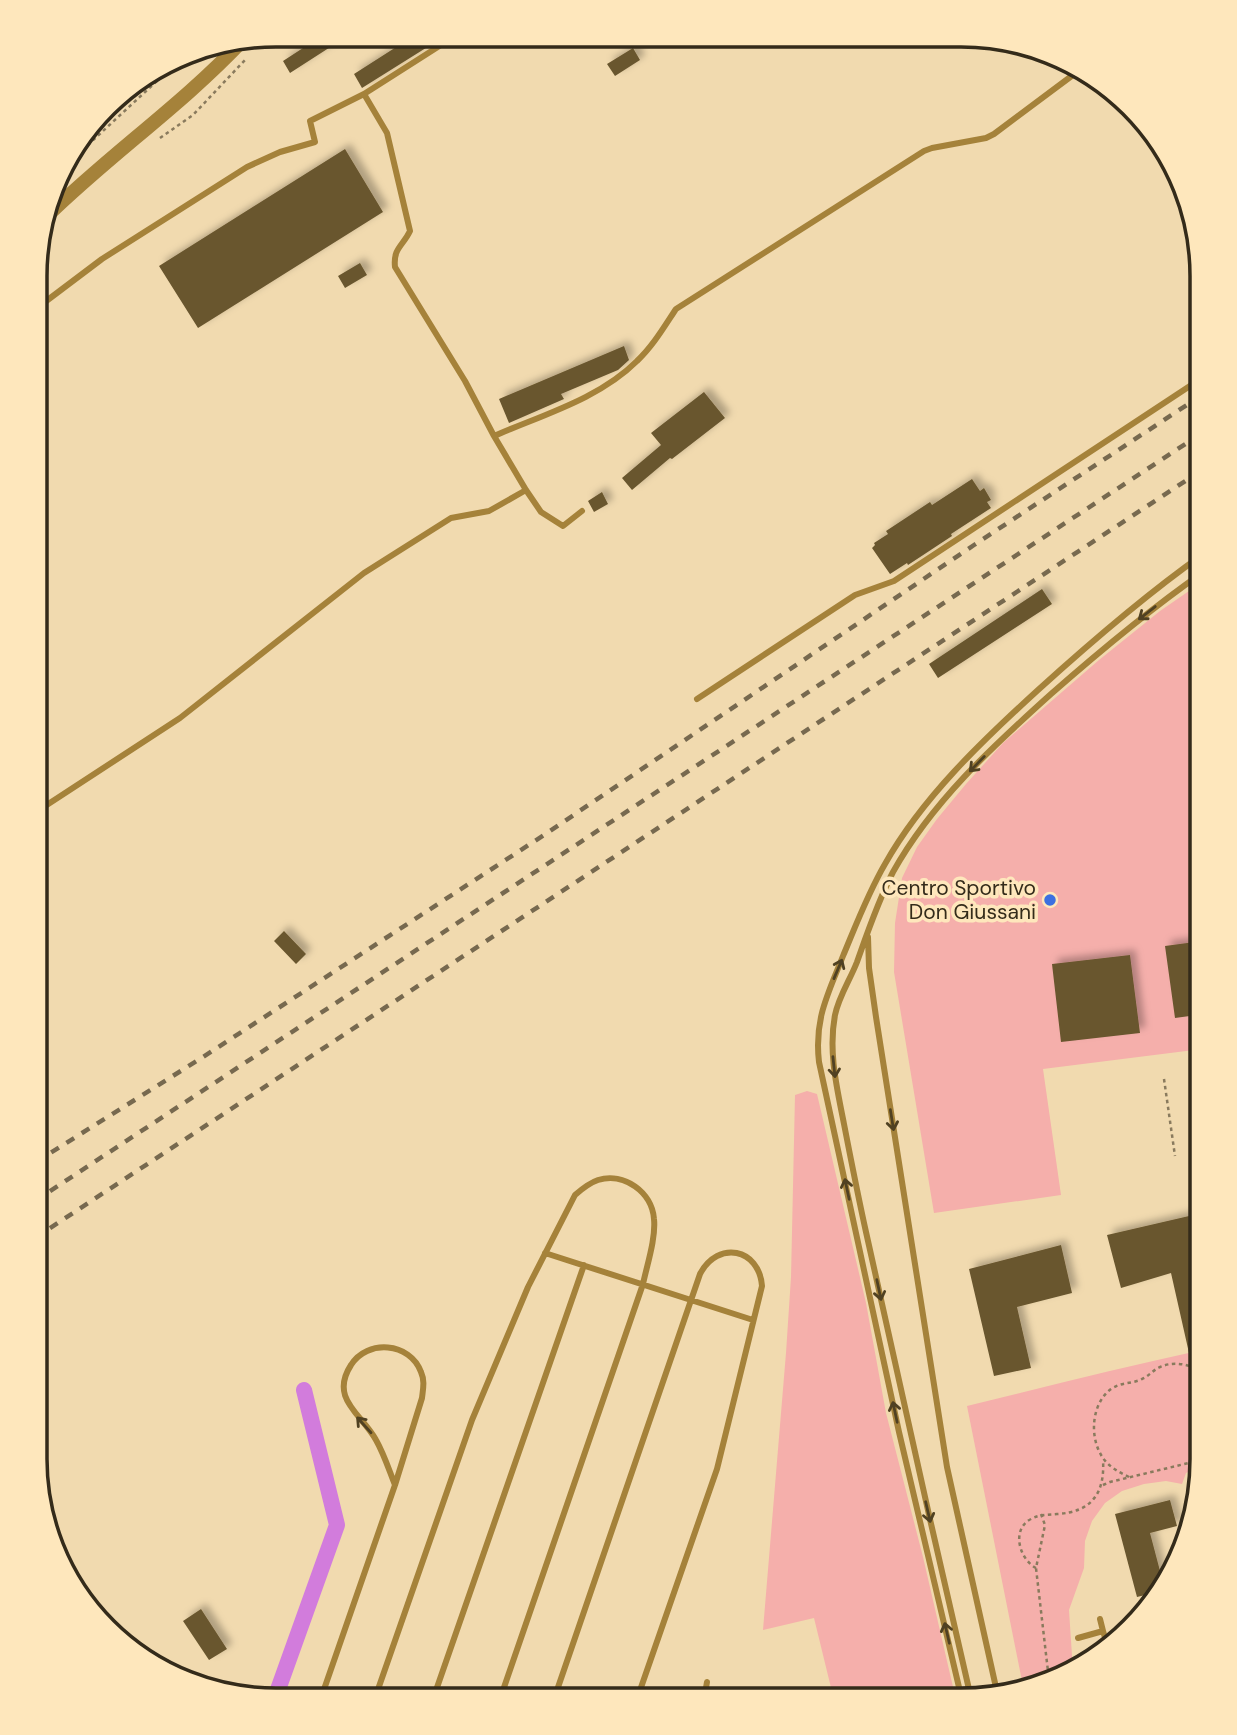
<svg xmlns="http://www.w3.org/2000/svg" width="1237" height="1735" font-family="'DM Sans',sans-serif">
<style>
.green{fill:#f5afab}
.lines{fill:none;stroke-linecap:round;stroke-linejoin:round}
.canal{stroke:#d27cdc;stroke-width:16}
.building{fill:#69562f;filter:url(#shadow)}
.path{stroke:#897a5d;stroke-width:2.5;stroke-dasharray:3.5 3.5;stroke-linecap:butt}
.service{stroke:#a5823a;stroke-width:6}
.tertiary{stroke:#a5823a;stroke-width:14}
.rail{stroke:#77694f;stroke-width:4.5;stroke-dasharray:9 9;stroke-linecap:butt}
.oneway{stroke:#504122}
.poi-dot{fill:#3c70e0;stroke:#fee7bc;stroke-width:2.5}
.labels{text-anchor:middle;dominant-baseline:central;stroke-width:7;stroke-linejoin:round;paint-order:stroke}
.poi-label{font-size:21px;fill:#342b1a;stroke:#fee7bc;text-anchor:end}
.rim{fill:none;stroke:#342b1a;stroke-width:3.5}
</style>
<defs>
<filter id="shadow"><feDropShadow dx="5.5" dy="-5.5" stdDeviation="3.5" flood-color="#0004"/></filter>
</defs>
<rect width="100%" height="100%" fill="#f1daaf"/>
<path class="green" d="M1202 582V1049L1043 1069 1061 1195 934 1213 894 972 895 923 902 878 917 847 937 819 966 784 1003 743 1099 660 1160 611Z
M807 1091 817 1094 866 1303 886 1413 923 1557 956 1700H834L814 1618 763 1630 786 1353 791 1277 795 1095Z
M1202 1350 1201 1469H1194L1186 1473 1182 1484 1166 1481 1144 1484 1122 1491 1105 1503 1092 1521 1085 1541 1084 1568 1069 1610 1073 1671 1067 1675 1023 1686 967 1406C1045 1387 1123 1367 1202 1350Z"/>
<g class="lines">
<path class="canal" d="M275 1698 337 1525 304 1390"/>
</g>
<path class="building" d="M323 35H349L290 73 283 61Z
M415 35 445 36 362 88 354 74Z
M633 48 640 60 615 76 607 64Z
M345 149 383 212 198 328 159 266Z
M360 263 367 275 345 288 338 276Z
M624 346 629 360 618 370 561 394 564 399 509 423 499 399Z
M704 392 725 418 672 459 670 458 632 490 622 478 661 445 651 433Z
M972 479 980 491 984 488 991 500 987 502 991 508 951 534 952 536 908 565 907 563 890 574 872 548 875 545 874 543 888 534 886 531 930 502 932 505Z
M602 492 608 504 594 512 588 501Z
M1042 589 1052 604 938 678 929 664Z
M284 931 306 954 296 964 274 941Z
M1202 941V1005H1196L1197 1015 1175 1018 1165 946Z
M1130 955 1140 1033 1061 1042 1052 964Z
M1202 1213V1349L1189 1353 1171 1273 1121 1288 1107 1235Z
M1061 1245 1072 1293 1017 1307 1031 1368 994 1376 969 1269Z
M1170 1500 1177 1526 1150 1533 1164 1586 1162 1591 1137 1597 1115 1514Z
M201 1609 227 1649 209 1660 183 1621Z"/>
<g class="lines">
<path class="path" d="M256 47 266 37
M160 138 193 115 245 60
M62 169 185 55
M38 243 51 230
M1164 1079 1175 1156
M1192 1462 1198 1486
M1129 1477C1119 1472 1109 1467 1103 1458 1089 1438 1091 1404 1111 1389 1121 1382 1132 1384 1142 1379 1149 1376 1153 1370 1160 1367 1173 1361 1189 1364 1201 1371
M1103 1485 1110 1482 1201 1460
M1041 1514 1045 1525 1036 1568 1049 1680
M1036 1568C1019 1559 1011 1529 1031 1519 1040 1514 1047 1515 1057 1514 1092 1512 1105 1493 1103 1460"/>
<path class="service" d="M364 94 387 133 410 231C403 246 393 248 395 267L465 381 494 436 526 490 541 512 563 526 582 511
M37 308 102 259 247 167 280 152 315 142 310 121 364 94 455 36
M494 436C542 415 599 399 637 361 653 346 664 327 676 309L924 151 932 148 986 138 994 134 1077 72
M697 699 855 595 894 581 1202 378
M36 812 180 718 364 573 451 518 489 511 526 490
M868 937 869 968 876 1017 947 1467 997 1692
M545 1253 753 1320
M1100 1619 1103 1631
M1078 1638 1103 1631 1106 1641
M321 1698 395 1485 422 1398C423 1389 425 1381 421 1372 410 1342 367 1339 351 1365 329 1399 362 1414 376 1440 384 1454 389 1470 395 1485
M375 1698 472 1420 528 1287 575 1195C583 1188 589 1183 598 1180 624 1172 652 1192 654 1219 656 1238 647 1265 643 1284L500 1699
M971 1698C935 1543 900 1387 866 1232 858 1196 851 1160 844 1124 837 1088 828 1052 835 1015 839 996 850 980 857 962 868 931 878 901 893 872 932 802 992 747 1051 694 1100 651 1149 610 1202 573
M433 1699 584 1265
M554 1699 700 1274C718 1240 759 1248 762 1286L717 1469 637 1699
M704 1699 707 1682
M962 1700 899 1432 819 1062C814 1019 828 994 843 956 856 925 868 893 885 864 922 798 982 741 1038 690 1091 642 1144 596 1202 555"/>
<path class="tertiary" d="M46 217C109 155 182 105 243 40"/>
<path class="rail" d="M36 1162 203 1057 544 835 974 545 1202 395
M35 1201 1202 433
M35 1238 1202 470"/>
</g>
<defs><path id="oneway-shaft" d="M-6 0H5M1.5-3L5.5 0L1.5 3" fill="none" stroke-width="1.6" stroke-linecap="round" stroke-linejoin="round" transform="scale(1.75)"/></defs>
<g class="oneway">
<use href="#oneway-shaft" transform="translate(1147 613) rotate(142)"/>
<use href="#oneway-shaft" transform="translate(977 764) rotate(134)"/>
<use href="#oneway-shaft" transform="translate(838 969) rotate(-67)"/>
<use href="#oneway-shaft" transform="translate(834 1067) rotate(84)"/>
<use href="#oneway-shaft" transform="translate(892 1120) rotate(81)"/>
<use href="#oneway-shaft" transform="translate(847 1189) rotate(-102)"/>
<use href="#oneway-shaft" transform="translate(879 1290) rotate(78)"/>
<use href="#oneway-shaft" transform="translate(895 1412) rotate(-102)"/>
<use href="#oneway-shaft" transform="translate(364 1425) rotate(-132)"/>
<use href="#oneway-shaft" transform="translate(928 1512) rotate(77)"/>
<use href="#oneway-shaft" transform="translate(947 1633) rotate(-103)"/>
</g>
<circle class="poi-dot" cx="1050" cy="900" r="7"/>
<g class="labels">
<g class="poi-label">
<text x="1036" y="888">Centro Sportivo<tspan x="1036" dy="24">Don Giussani</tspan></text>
</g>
</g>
<path d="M0 0H1237V1735H0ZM276 47H961A229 229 0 0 1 1190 276V1459A229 229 0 0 1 961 1688H276A229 229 0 0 1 47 1459V276A229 229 0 0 1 276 47Z" fill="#fee7bc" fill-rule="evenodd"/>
<path class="rim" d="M276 47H961A229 229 0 0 1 1190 276V1459A229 229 0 0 1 961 1688H276A229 229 0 0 1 47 1459V276A229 229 0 0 1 276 47Z"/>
</svg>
